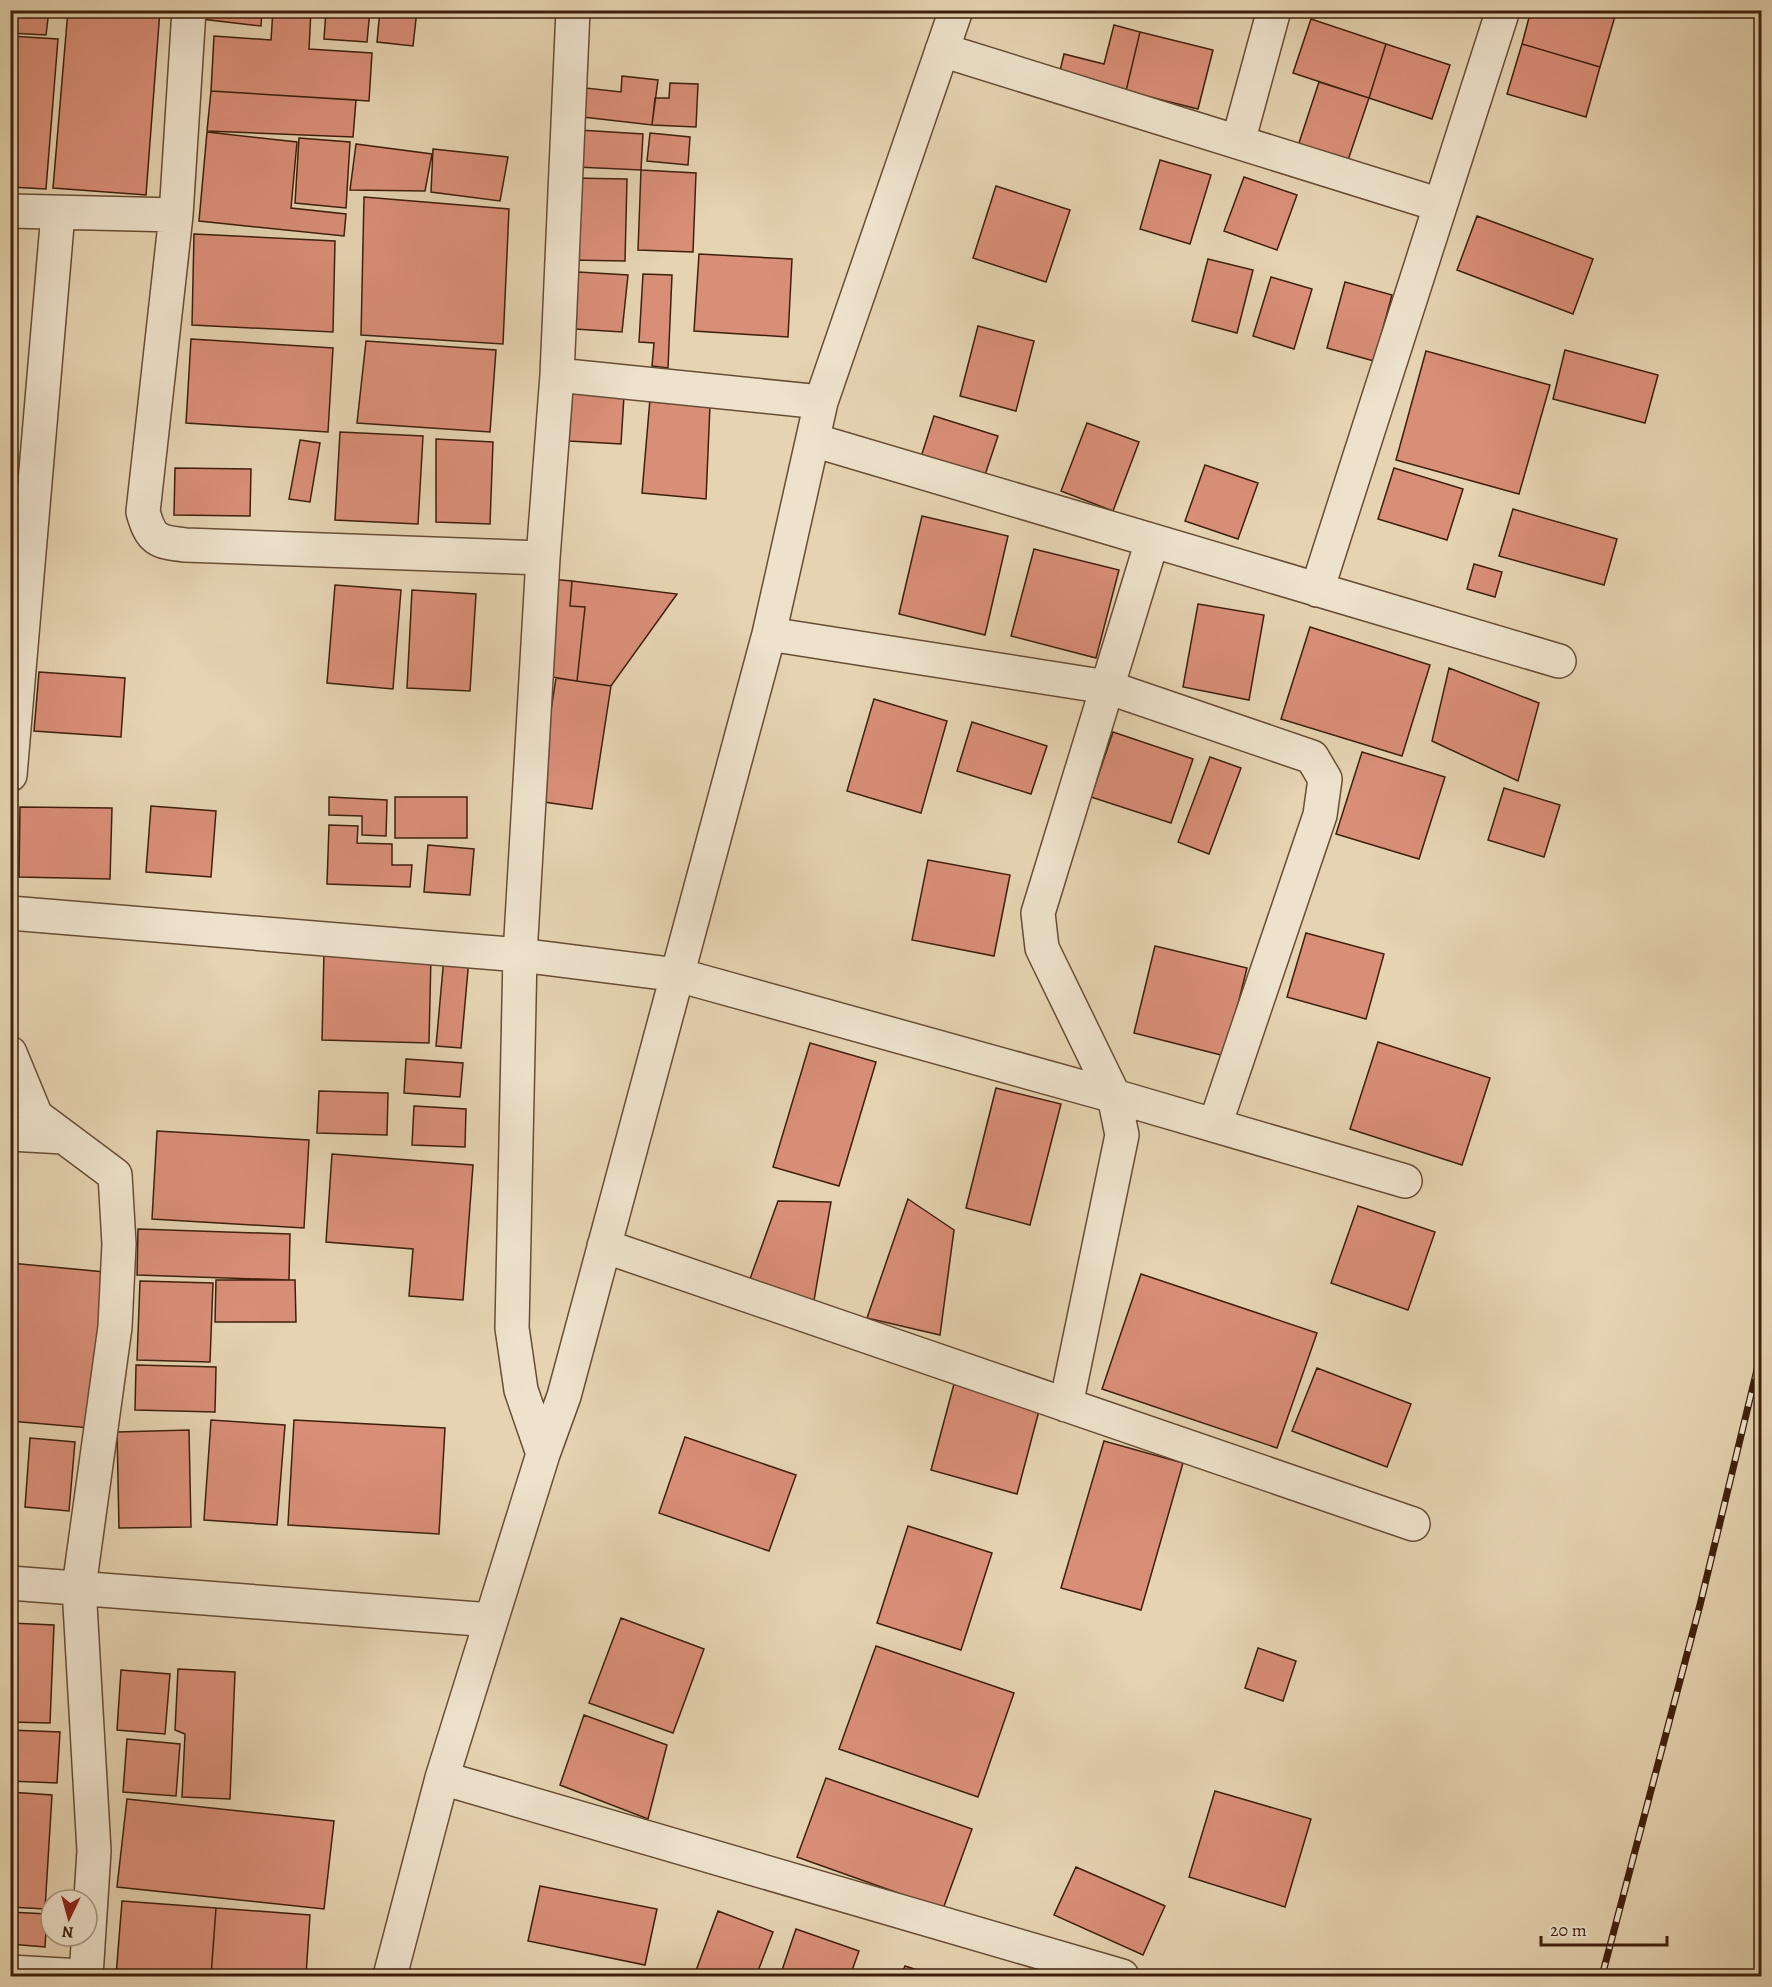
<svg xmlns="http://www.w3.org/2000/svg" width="1772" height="1987" font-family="Alegreya,serif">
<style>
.building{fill:#d98e78;stroke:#3f200c;stroke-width:1.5}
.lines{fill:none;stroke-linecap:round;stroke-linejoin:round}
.minor-casing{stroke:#684d35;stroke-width:36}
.minor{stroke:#eee2cc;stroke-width:33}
.rail-casing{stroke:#3f200c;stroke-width:7}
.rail{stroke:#eee2cc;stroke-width:4.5;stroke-dasharray:14;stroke-linecap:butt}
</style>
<rect width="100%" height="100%" fill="#e5d3b1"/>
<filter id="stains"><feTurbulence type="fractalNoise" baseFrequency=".00333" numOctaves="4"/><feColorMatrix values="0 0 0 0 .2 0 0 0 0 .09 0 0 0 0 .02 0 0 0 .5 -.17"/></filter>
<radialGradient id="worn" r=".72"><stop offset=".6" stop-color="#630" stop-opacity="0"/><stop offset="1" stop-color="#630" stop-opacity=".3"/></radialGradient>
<path class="building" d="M10 10H49L46 35 10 33Z
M68 10H160L146 195 53 188Z
M202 10H262L261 26 201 19Z
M273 10H311L309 49 372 53 369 101 211 91 214 36 271 40Z
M326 10H370L367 42 324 39Z
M380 10H417L413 46 377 42Z
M1531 10H1606L1616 13 1600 67 1522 44Z
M1311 19 1386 44 1369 98 1293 73Z
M1114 25 1140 32 1126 91 1059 75 1064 54 1104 64Z
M1140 32 1213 50 1198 109 1126 91Z
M10 36 58 39 46 189 10 187Z
M1386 44 1450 65 1432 119 1369 98Z
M1522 44 1600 67 1586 117 1507 94Z
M622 76 658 80 652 125 583 117 586 88 621 92Z
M1319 82 1369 98 1345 169 1296 152Z
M670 83 698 84 696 127 652 125 655 98H669Z
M211 91 356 100 353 137 207 131Z
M579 130 643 134 641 170 577 167Z
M207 132 297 142 291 208 346 214 344 236 199 221Z
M650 133 690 137 688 165 647 161Z
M299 138 350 142 346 208 295 203Z
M356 144 432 154 425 191 350 190Z
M433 149 508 157 500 201 431 192Z
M1160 160 1211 175 1190 244 1140 229Z
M641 170 696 173 693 252 638 250Z
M1244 177 1297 195 1277 250 1224 231Z
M572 178 627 179 625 261 570 260Z
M996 186 1070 210 1046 282 973 258Z
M364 197 509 209 503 344 361 335Z
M1477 216 1593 259 1573 314 1457 270Z
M194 234 335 241 333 332 192 325Z
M699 254 792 259 788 337 694 331Z
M1208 259 1253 270 1237 333 1192 321Z
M578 272 628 275 622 332 575 329Z
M643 274 672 275 668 368 652 366 654 343 639 342Z
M1271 277 1312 289 1294 349 1253 336Z
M1345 282 1392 295 1374 361 1327 348Z
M978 326 1034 341 1016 411 960 396Z
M191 339 333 348 328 432 186 423Z
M366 341 496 350 490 432 357 423Z
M1565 350 1658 375 1645 423 1553 399Z
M1426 351 1550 385 1519 494 1396 460Z
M572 392 624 396 621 444 569 441Z
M650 399 710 405 706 499 642 493Z
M934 416 998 436 984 478 921 457Z
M1087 423 1139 442 1113 511 1061 491Z
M340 432 423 436 418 524 335 520Z
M436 439 493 442 490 524 436 522Z
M300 440 320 443 310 502 289 499Z
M1205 465 1258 483 1238 539 1185 521Z
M175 468 251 469 250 516 174 515Z
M1394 468 1463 489 1447 540 1378 519Z
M1513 509 1617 539 1604 585 1499 556Z
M922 516 1008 536 985 635 899 614Z
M1034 549 1119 570 1096 658 1011 636Z
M1474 564 1502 572 1495 597 1467 589Z
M549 579 572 581 570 606 585 607 577 681 546 676Z
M572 581 677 594 611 686 577 681 585 607 570 606Z
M335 585 401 590 393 689 327 683Z
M412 590 476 594 470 691 407 688Z
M1198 604 1264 615 1249 700 1183 687Z
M1310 627 1430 665 1402 756 1281 719Z
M1449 668 1539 703 1518 781 1432 741Z
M39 672 125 678 121 737 34 731Z
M556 678 611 686 592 809 537 801Z
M874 699 947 721 921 813 847 791Z
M972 722 1047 746 1031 794 957 771Z
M1113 732 1193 759 1171 823 1091 797Z
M1362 752 1445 777 1419 859 1336 834Z
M1210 757 1241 768 1209 854 1178 842Z
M1504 788 1560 805 1544 857 1488 840Z
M329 797 387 800 386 836 362 835V816L329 815Z
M395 797H467V838H395Z
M151 806 216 811 211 877 146 872Z
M20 807 112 808 110 879 19 877Z
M329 825 358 826 357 843 392 844V865H412L410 887 327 884Z
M428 845 474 849 470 895 424 892Z
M928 860 1010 875 994 956 912 940Z
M1306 933 1384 954 1366 1019 1287 997Z
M1155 946 1247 968 1225 1056 1134 1033Z
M324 951 431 955 429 1043 322 1040Z
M444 957 469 959 461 1048 436 1046Z
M1378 1042 1490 1078 1462 1165 1350 1129Z
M810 1043 876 1062 839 1186 773 1167Z
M406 1059 463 1063 460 1097 404 1093Z
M996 1088 1061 1104 1030 1225 966 1208Z
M319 1091 388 1093 387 1135 317 1133Z
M414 1106 466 1109 465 1147 412 1145Z
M157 1131 309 1140 304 1228 152 1219Z
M332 1154 473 1165 463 1300 409 1296 413 1249 326 1242Z
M908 1199 954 1230 940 1335 867 1318Z
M778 1201 831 1202 812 1312 746 1290Z
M1358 1206 1435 1232 1408 1310 1331 1283Z
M138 1229 290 1234 289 1280 137 1275Z
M10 1263 105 1272 91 1428 10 1421Z
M1141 1274 1317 1333 1277 1448 1102 1389Z
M216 1280H295L296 1322H215Z
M140 1281 213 1283 210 1362 137 1360Z
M136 1365 216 1367 215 1412 135 1410Z
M1317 1368 1411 1404 1387 1467 1292 1431Z
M954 1384 1040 1407 1017 1494 931 1470Z
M211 1420 285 1425 277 1525 204 1520Z
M294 1420 445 1428 439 1534 288 1525Z
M189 1430 191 1527 119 1528 117 1432Z
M685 1437 796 1475 769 1551 659 1513Z
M30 1438 75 1442 69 1511 25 1507Z
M1104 1441 1183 1463 1141 1610 1061 1588Z
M908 1526 992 1553 961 1650 877 1623Z
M621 1618 704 1649 673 1733 589 1703Z
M10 1623 54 1625 50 1723 10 1722Z
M876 1646 1014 1693 978 1797 839 1749Z
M1258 1648 1296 1661 1283 1701 1245 1688Z
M178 1669 235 1672 230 1799 182 1797 185 1734 175 1730Z
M121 1670 170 1674 165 1734 117 1730Z
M584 1715 667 1745 648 1819 560 1785Z
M10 1730 60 1732 57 1783 10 1781Z
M127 1739 180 1744 176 1796 123 1792Z
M826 1778 972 1829 943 1909 797 1857Z
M1215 1791 1311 1819 1285 1907 1189 1877Z
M10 1792 52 1795 45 1909 10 1907Z
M127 1799 334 1821 324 1909 117 1887Z
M1076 1867 1165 1906 1143 1955 1054 1915Z
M540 1886 657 1909 645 1965 528 1941Z
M122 1901 216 1908 211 1976H116Z
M216 1908 310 1915 306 1976H211Z
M718 1911 773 1932 756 1976H694Z
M10 1912 47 1914 45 1947 10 1944Z
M796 1929 859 1951 850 1976H780Z
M905 1966 936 1976H901Z"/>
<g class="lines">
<g class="minor-casing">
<path id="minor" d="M189 10 176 215 143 512C151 540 157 542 185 545L543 558
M942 50 1440 205
M1238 142 1274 10
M10 211 176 215
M557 375 821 402
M813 440 1559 661
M1317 590 1503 10
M769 634 1107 687 1312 757 1325 779 1320 815 1215 1125
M10 775 58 213
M10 913 520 955 678 975 1114 1096 1405 1181
M10 1053 36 1116 115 1175 119 1244 115 1327 79 1587 94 1851 86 1976
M10 1134 64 1137
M604 1246 1413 1524
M1066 1405 1122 1135 1114 1096 1042 948 1038 913 1152 541
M543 1454 521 1390 512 1328 520 955 543 558 557 375 573 10
M10 1583 491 1620
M442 1778 1122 1976
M10 1972 81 1976
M390 1976 442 1778 543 1454 564 1396 769 634 821 402 956 10"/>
</g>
<use href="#minor" class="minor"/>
<g class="rail-casing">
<path id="rail" d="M1602 1976 1700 1605 1762 1349"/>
</g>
<use href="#rail" class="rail"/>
</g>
<rect width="1772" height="1987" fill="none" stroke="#e5d3b1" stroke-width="36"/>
<rect x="12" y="12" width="1748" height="1963" fill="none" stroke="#3f200c" stroke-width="3"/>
<rect x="18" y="18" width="1736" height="1951" fill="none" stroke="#3f200c" stroke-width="1.5"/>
<g transform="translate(69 1918) rotate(185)"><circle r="28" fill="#eee2cc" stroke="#a8947f" stroke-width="1.5"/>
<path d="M0-4.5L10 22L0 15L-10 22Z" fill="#8f2418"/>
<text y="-9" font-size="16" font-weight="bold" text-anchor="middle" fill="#3f200c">N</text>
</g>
<path d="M1541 1936v9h126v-9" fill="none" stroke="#3f200c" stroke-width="3"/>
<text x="1550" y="1936" font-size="18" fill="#3f200c" stroke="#eee2cc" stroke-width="4.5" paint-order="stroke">20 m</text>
<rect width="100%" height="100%" filter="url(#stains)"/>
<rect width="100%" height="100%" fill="url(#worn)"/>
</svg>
